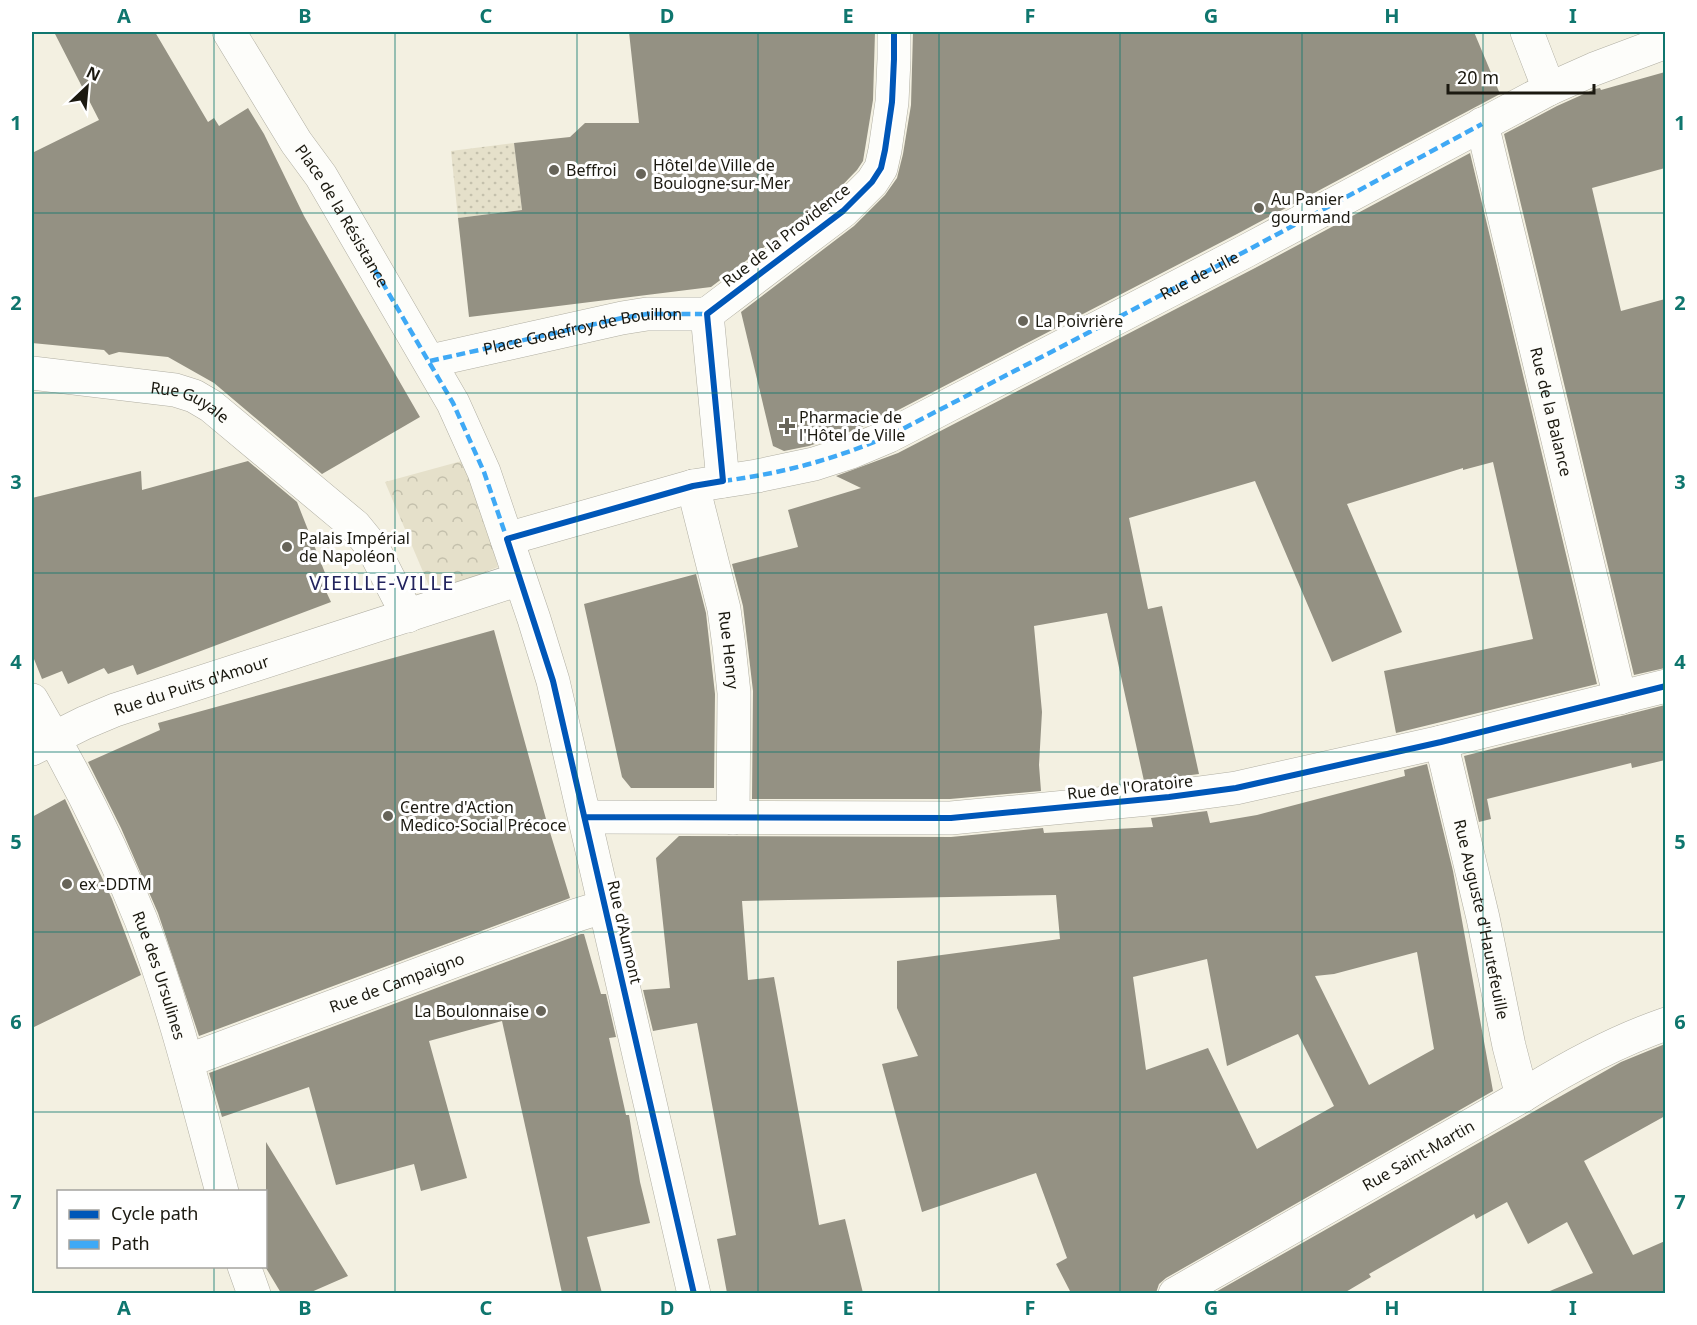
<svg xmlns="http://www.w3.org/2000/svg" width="1697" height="1325" font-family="'Noto Sans',sans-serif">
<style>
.grass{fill:url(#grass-dots)}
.park{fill:url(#park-crowns)}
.building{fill:#949183;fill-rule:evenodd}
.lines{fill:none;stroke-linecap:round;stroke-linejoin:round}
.minor-casing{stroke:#b0aea2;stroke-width:34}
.minor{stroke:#fdfdfa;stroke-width:33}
.quiet{stroke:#3fa9f5;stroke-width:4.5;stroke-dasharray:9 4.5;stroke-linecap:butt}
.cycleway-casing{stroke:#fff;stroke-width:10}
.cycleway{stroke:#0057b8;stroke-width:6}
.grid{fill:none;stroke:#0f766e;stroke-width:1.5;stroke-opacity:0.55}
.poi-dot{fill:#676459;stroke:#fff;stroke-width:2}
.labels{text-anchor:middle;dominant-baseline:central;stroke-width:6;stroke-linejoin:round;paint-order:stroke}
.poi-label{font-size:16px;fill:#1b1910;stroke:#fff;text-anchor:start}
.street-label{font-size:16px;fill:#1b1910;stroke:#fff}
.quarter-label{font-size:20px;letter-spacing:1.5px;fill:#23245e;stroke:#fff}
.neatline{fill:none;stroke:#0f766e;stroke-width:2}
.grid-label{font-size:20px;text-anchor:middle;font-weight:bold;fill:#0f766e}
</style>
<defs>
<pattern id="grass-dots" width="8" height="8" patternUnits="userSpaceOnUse" patternTransform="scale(1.5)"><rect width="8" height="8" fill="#e5e0ca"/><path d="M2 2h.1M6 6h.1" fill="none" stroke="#c4c0ac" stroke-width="1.8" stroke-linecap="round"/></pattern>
<pattern id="park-crowns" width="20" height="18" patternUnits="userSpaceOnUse" patternTransform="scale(1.5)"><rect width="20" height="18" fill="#e5e0ca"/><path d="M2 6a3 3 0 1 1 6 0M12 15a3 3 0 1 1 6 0" fill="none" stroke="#c4c0ac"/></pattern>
</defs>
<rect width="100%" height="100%" fill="#f3f0e1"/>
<path class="grass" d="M514 143 522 210 458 218 451 151Z"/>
<path class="park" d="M469 459 498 567 432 593 385 482Z"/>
<path class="building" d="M54 32H155L208 122 214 118 219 126 248 108 264 134 304 216 420 417 322 474 214 383 168 357 119 352 109 355 104 350 32 343V153L99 120Z
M629 32H875L873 100 863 161 857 170 831 197 711 287 469 317 458 218 522 210 514 143 570 137 585 123H639Z
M913 32H1474L1500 94 1237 234 881 419 844 434 809 446 784 451 773 446 741 312 854 226 885 195 897 178 903 154 911 105Z
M1665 72V168L1592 188 1621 311 1665 299V668L1634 675 1504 134 1557 106 1595 89 1600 88 1601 90Z
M1470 153 1597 684 1396 733 1384 671 1533 639 1493 462 1463 470V468L1347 504 1402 632 1332 662 1255 481 1129 518 1148 609 1162 606 1199 774 1144 781 1107 613 1034 626 1042 712 1039 765 1041 791 950 799H752L753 691 743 606 732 564 798 547 788 510 861 488 836 476 898 453 1255 268Z
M248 461 297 502 329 583 323 585 331 602 137 675 133 665 108 674 104 668 68 684 62 671 42 679 32 654V498L141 471 142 490Z
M696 574 706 613 715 694 714 788H631L622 777 584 604Z
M494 630 546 819 570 898 199 1036 158 913 121 828 88 762 160 730 158 723Z
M1665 705V760L1632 768 1631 763 1487 799 1491 819 1479 822 1464 756Z
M1427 764 1453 871 1493 1091 1166 1278 1159 1284 1156 1293H1071L1056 1264 1067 1258 1036 1173 922 1212 882 1064 918 1056 897 1008V961L1060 939 1056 895 742 901 748 980 774 977 819 1225 845 1219 863 1293H727L717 1239 736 1235 697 1023 653 1031 643 990 670 988 656 858 679 836 951 837 1043 828 1044 833 1153 827 1151 818 1207 811 1210 823 1257 815 1405 776 1404 770ZM1417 952 1434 1049 1369 1085 1315 976 1334 974ZM1207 959 1227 1066 1298 1034 1334 1106 1257 1149 1208 1048 1146 1070 1133 977Z
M65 799 112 899 141 975 32 1028V817Z
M581 934H584L601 994H606L616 1037 609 1038 626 1115H629L640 1182 650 1223 587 1237 602 1293H562L502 1021 429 1041 467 1178 421 1191 414 1164 336 1185 309 1087 222 1117 209 1073Z
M1665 1044V1116L1584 1161 1633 1255 1665 1241V1293H1545L1593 1273 1567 1222 1528 1244 1507 1202 1476 1219 1474 1214 1369 1274 1371 1277 1344 1293H1214L1621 1062Z
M266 1142 348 1276 309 1293H281L266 1268Z"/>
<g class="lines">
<g class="minor-casing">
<g id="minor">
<path id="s1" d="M229 32 296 142 321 176 453 403 484 472 534 619 553 681 694 1294"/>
<path d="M1527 32 1549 89"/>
<path id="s2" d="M1482 124 1620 698"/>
<path d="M707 314 843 211 872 182 881 168 885 150 892 102 894 59V32"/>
<path d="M707 314 723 481"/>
<path d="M430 361 622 318 647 314H707"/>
<path id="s3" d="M32 373 175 390 194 396 211 406 355 526 373 548 408 616"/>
<path id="s4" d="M693 486 724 609 729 646 734 693 733 818"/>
<path id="s5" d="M507 539 693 486 757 476 814 464 851 452 889 436 1246 251 1549 89 1594 69 1666 42"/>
<path id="s6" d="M32 700C73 770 111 845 141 920 175 1008 197 1101 222 1192"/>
<path id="s7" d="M1441 742 1483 918 1509 1046 1522 1096"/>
<path id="s8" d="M32 749 84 723 115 710 520 579"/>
<path d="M586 817 951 818 1169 797 1236 788 1441 742 1666 686"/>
<path id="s9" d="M187 1061 577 915 606 906"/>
<path d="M244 1266 254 1294"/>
<path id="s10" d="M1175 1294 1522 1096C1568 1067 1614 1042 1666 1024"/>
</g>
</g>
<use href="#minor" class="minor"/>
<g class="quiet">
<path d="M375 270 453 403 484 472 507 539"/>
<path id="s11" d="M430 361 622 318 647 314H707"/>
<path d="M723 481C784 473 832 460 889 436L1246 251 1482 124"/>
</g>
<g class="cycleway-casing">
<path id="cycleway" d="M586 817 951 818 1169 797 1236 788 1441 742 1666 686
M694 1294 553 681 507 539 693 486 723 481 707 314 843 211 872 182 881 168 885 150 892 102 894 59V32"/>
</g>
<use href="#cycleway" class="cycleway"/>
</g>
<path class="grid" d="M214 32V1192M395 32V1294M577 32V1294M758 32V1294M939 32V1294M1120 32V1294M1302 32V1294M1483 32V1294M32 213H1666M32 393H1666M32 573H1666M32 752H1666M32 932H1666M32 1112H1666M214 1266V1294"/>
<g class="poi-dot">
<circle cx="554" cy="170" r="6"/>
<circle cx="641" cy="174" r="6"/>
<circle cx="1259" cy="208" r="6"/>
<circle cx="1023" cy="321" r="6"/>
<path d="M784 417h6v6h6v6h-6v6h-6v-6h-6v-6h6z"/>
<circle cx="287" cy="547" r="6"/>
<circle cx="388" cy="816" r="6"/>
<circle cx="67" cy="884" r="6"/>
<circle cx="541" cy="1011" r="6"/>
</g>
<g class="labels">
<g class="poi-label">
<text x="653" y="165">Hôtel de Ville de<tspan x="653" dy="18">Boulogne-sur-Mer</tspan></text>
<text x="566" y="170">Beffroi</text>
<text x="1271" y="199">Au Panier<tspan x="1271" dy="18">gourmand</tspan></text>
<text x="1035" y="321">La Poivrière</text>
<text x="799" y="417">Pharmacie de<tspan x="799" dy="18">l'Hôtel de Ville</tspan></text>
<text x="299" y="538">Palais Impérial<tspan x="299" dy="18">de Napoléon</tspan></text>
<text x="400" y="807">Centre d'Action<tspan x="400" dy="18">Medico-Social Précoce</tspan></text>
<text x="79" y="884">ex -DDTM</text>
<text x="529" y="1011" text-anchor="end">La Boulonnaise</text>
</g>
<g class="street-label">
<text stroke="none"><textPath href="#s1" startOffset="216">Place de la Résistance</textPath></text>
<text transform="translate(786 235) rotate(-38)">Rue de la Providence</text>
<text stroke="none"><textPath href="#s5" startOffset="746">Rue de Lille</textPath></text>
<text stroke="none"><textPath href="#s11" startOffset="156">Place Godefroy de Bouillon</textPath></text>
<text stroke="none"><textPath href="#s3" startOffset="162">Rue Guyale</textPath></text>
<text stroke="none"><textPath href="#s2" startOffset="296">Rue de la Balance</textPath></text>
<text stroke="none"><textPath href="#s4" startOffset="168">Rue Henry</textPath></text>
<text stroke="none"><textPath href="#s8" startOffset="172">Rue du Puits d'Amour</textPath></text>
<text transform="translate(1130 787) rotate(-6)">Rue de l'Oratoire</text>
<text stroke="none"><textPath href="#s7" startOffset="182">Rue Auguste d'Hautefeuille</textPath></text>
<text transform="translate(625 932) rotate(77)">Rue d'Aumont</text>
<text stroke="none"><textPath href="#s6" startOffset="304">Rue des Ursulines</textPath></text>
<text stroke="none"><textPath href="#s9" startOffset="224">Rue de Campaigno</textPath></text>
<text stroke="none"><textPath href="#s10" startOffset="280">Rue Saint-Martin</textPath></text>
</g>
<g class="quarter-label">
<text x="382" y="582">VIEILLE-VILLE</text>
</g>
</g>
<rect width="1697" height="1325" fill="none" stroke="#ffffff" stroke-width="66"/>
<rect x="57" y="1190" width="210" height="78" fill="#ffffff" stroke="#a4a39f" stroke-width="1.5"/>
<rect x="69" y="1210" width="30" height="9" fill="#0057b8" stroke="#a4a39f" stroke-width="1.5"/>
<text x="111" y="1220" font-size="18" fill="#1b1910">Cycle path</text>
<rect x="69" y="1240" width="30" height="9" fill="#3fa9f5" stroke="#a4a39f" stroke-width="1.5"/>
<text x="111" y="1250" font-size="18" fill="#1b1910">Path</text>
<g transform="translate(87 87) rotate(26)" stroke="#ffffff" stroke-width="4.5" paint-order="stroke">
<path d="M0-4.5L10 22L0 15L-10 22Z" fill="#1b1910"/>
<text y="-9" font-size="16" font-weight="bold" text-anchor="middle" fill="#1b1910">N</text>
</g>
<path d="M1448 84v9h146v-9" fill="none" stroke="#1b1910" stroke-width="3"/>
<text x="1457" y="84" font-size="18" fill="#1b1910" stroke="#ffffff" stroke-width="4.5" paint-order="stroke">20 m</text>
<rect x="33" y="33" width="1631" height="1259" class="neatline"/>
<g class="grid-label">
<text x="124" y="23">A</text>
<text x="305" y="23">B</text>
<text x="486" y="23">C</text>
<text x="667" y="23">D</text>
<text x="848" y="23">E</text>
<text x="1030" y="23">F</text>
<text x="1211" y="23">G</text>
<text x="1392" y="23">H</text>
<text x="1573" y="23">I</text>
<text x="16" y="130">1</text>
<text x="1680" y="130">1</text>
<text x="16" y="310">2</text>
<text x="1680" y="310">2</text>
<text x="16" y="489">3</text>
<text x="1680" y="489">3</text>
<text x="16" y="669">4</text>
<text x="1680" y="669">4</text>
<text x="16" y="849">5</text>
<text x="1680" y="849">5</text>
<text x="16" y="1029">6</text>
<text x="1680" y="1029">6</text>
<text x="16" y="1209">7</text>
<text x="1680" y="1209">7</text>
<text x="124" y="1315">A</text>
<text x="305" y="1315">B</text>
<text x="486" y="1315">C</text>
<text x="667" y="1315">D</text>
<text x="848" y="1315">E</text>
<text x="1030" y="1315">F</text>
<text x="1211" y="1315">G</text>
<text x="1392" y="1315">H</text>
<text x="1573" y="1315">I</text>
</g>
</svg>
